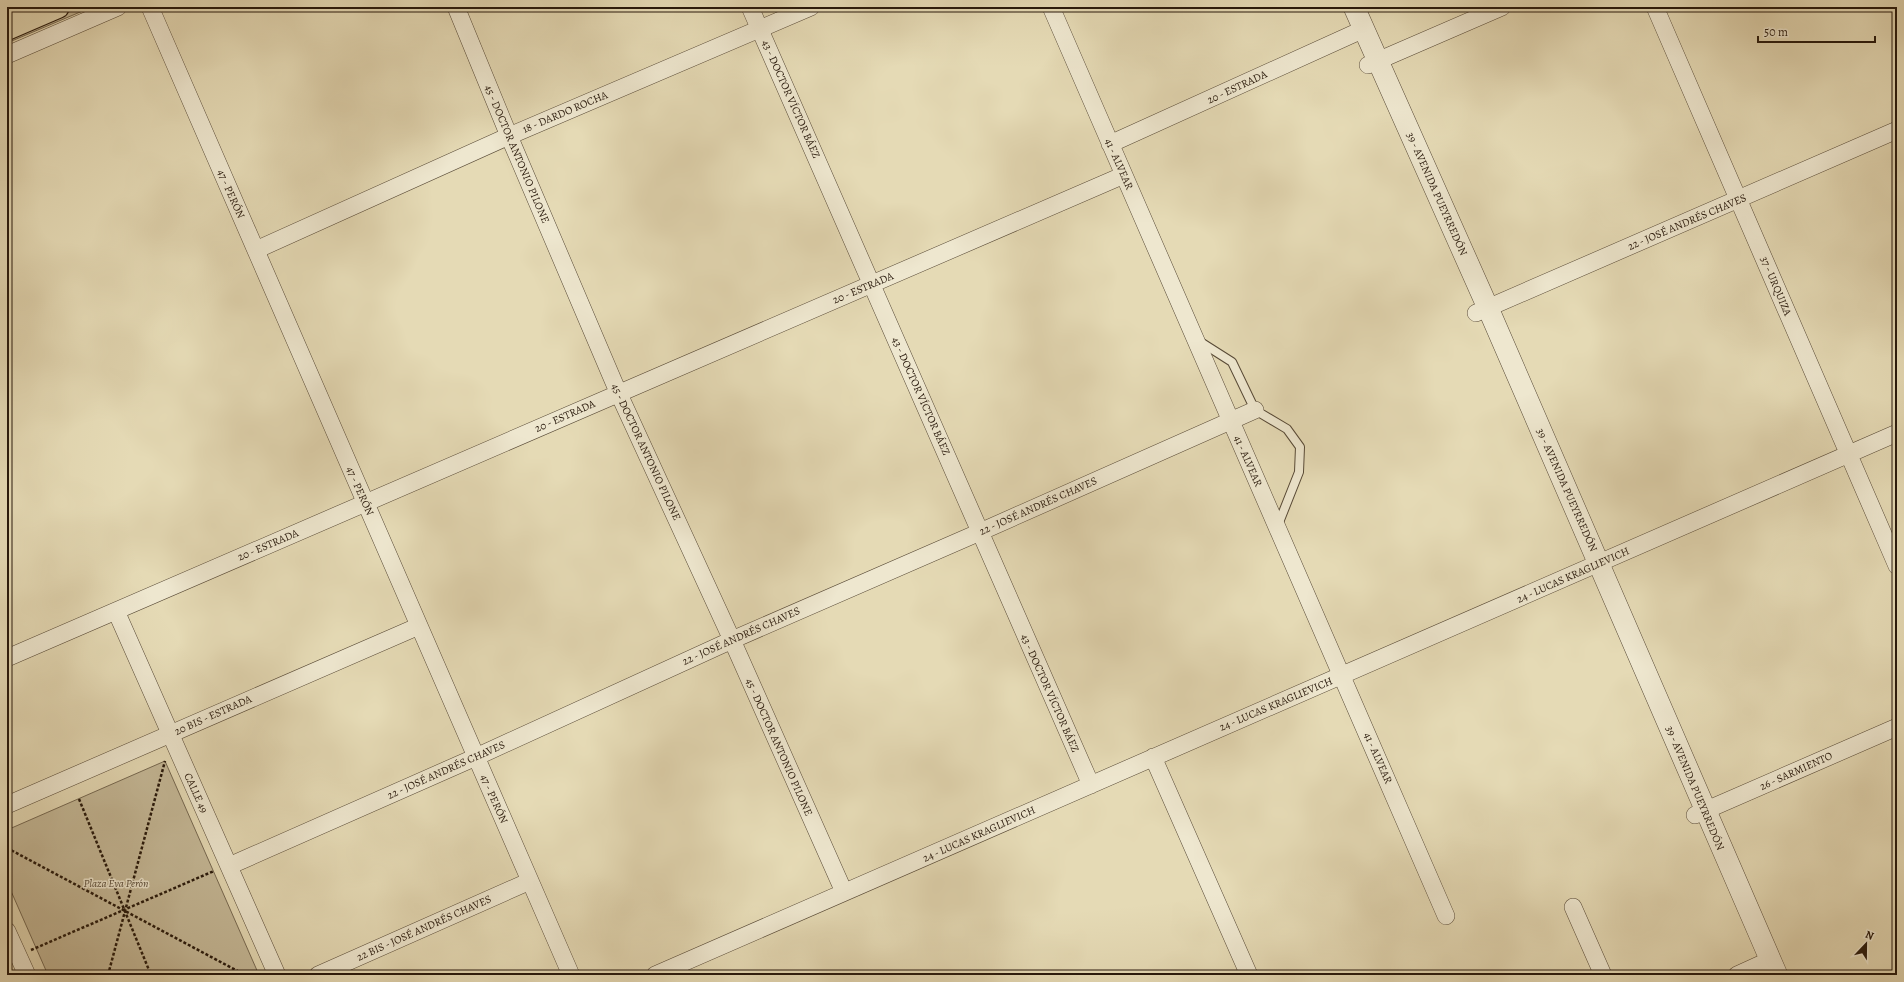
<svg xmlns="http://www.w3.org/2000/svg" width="1904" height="982" font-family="Alegreya,serif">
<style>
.green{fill:#c5b998;stroke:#766952}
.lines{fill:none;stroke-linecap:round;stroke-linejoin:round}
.service-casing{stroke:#574936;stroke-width:10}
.minor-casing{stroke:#574936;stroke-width:18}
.tertiary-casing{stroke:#574936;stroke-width:22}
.primary-casing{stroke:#28190c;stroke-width:24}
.path{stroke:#28190c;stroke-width:2.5;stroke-dasharray:3 2;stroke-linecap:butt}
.service{stroke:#eee7cf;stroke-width:8}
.minor{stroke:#eee7cf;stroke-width:17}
.tertiary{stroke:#eee7cf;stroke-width:21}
.primary{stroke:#e5dab5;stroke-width:22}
.labels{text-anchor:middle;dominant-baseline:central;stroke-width:3;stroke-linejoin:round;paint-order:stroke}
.street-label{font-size:11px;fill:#28190c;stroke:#eee7cf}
.park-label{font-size:11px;font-style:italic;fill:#574936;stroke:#eee7cf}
</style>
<rect width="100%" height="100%" fill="#e5dab5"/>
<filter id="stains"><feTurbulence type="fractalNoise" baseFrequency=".005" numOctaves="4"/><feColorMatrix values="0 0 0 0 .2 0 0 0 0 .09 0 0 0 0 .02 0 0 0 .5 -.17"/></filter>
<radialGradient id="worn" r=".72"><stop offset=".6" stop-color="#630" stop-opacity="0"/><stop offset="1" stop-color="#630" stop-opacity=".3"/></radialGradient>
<path class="green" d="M72 7H92L7 43V35Z
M165 761 259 975H48L7 882V830Z"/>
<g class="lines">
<g class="service-casing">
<path id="service" d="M1199 341 1232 362 1255 410 1287 429 1300 447 1299 472 1278 525"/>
</g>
<g class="minor-casing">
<path id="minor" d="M150 7 571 975
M456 7 509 136 618 392 732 640 844 892
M750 7 1091 785
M1051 7 1446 916
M1655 7 1897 566
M7 55 118 7
M1368 65 1502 7
M1110 144 1364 29
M256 250 509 136 811 7
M1476 313 1897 130
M116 611 277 975
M7 658 1124 175
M1153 757 1249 975
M7 805 419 626
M1695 815 1897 727
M229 866 476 757 732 640 980 532 1255 410
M1573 907 1603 975
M7 931 27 975
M318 975 530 881
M655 975 1897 433
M1737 975 1770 960"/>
</g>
<g class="tertiary-casing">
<path id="tertiary" d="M1354 7 1488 308 1777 975"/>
</g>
<g class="primary-casing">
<path id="primary" d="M7 9 11 7
M7 29 58 7"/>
</g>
<path class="path" d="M79 799 151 975
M7 848 245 975
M31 950 214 871
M108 975 165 761"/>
<use href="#service" class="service"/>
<use href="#minor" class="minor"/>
<use href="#tertiary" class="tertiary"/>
<use href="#primary" class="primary"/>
</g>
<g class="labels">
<g class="street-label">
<text transform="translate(1237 87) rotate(-25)">20 - ESTRADA</text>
<text transform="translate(791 99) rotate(66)">43 - DOCTOR VÍCTOR BÁEZ</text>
<text transform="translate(565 112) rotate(-23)">18 - DARDO ROCHA</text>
<text transform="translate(517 154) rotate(67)">45 - DOCTOR ANTONIO PILONE</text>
<text transform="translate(1119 164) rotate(66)">41 - ALVEAR</text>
<text transform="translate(231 194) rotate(66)">47 - PERÓN</text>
<text transform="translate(1437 194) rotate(66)">39 - AVENIDA PUEYRREDÓN</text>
<text transform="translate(1687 222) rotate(-23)">22 - JOSÉ ANDRÉS CHAVES</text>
<text transform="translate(1776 286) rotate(67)">37 - URQUIZA</text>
<text transform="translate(863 288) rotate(-23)">20 - ESTRADA</text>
<text transform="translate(921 396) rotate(66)">43 - DOCTOR VÍCTOR BÁEZ</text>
<text transform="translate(565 416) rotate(-24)">20 - ESTRADA</text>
<text transform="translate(646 452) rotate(65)">45 - DOCTOR ANTONIO PILONE</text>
<text transform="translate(1248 461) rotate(66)">41 - ALVEAR</text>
<text transform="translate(1567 490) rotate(66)">39 - AVENIDA PUEYRREDÓN</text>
<text transform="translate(360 491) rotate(66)">47 - PERÓN</text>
<text transform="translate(1038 506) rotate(-24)">22 - JOSÉ ANDRÉS CHAVES</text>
<text transform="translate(268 545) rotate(-23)">20 - ESTRADA</text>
<text transform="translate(1573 575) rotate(-24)">24 - LUCAS KRAGLIEVICH</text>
<text transform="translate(741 636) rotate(-24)">22 - JOSÉ ANDRÉS CHAVES</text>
<text transform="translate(1050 693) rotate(66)">43 - DOCTOR VÍCTOR BÁEZ</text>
<text transform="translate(1276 704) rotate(-23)">24 - LUCAS KRAGLIEVICH</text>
<text transform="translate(213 715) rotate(-24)">20 BIS - ESTRADA</text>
<text transform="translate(779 747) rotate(66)">45 - DOCTOR ANTONIO PILONE</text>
<text transform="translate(1378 758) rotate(66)">41 - ALVEAR</text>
<text transform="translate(446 770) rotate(-24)">22 - JOSÉ ANDRÉS CHAVES</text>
<text transform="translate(1796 771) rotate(-24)">26 - SARMIENTO</text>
<text transform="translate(1695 788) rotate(67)">39 - AVENIDA PUEYRREDÓN</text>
<text transform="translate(196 793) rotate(66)">CALLE 49</text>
<text transform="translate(494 799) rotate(66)">47 - PERÓN</text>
<text transform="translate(979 834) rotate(-24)">24 - LUCAS KRAGLIEVICH</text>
<text transform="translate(424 928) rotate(-24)">22 BIS - JOSÉ ANDRÉS CHAVES</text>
</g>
<g class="park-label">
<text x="116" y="883">Plaza Eva Perón</text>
</g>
</g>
<rect width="1904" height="982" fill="none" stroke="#e5dab5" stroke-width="24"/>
<rect x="8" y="8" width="1888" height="966" fill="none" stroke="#28190c" stroke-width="2"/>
<rect x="12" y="12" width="1880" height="958" fill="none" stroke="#28190c"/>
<g transform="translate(1866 944) rotate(22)" stroke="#eee7cf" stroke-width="3" paint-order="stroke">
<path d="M0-3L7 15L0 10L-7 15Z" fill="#28190c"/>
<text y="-6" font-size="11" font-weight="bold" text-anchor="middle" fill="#28190c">N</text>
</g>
<path d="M1758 36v6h117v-6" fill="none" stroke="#28190c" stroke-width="2"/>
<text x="1764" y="36" font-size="12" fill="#28190c" stroke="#eee7cf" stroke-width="3" paint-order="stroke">50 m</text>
<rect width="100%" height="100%" filter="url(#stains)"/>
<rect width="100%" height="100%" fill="url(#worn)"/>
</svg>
